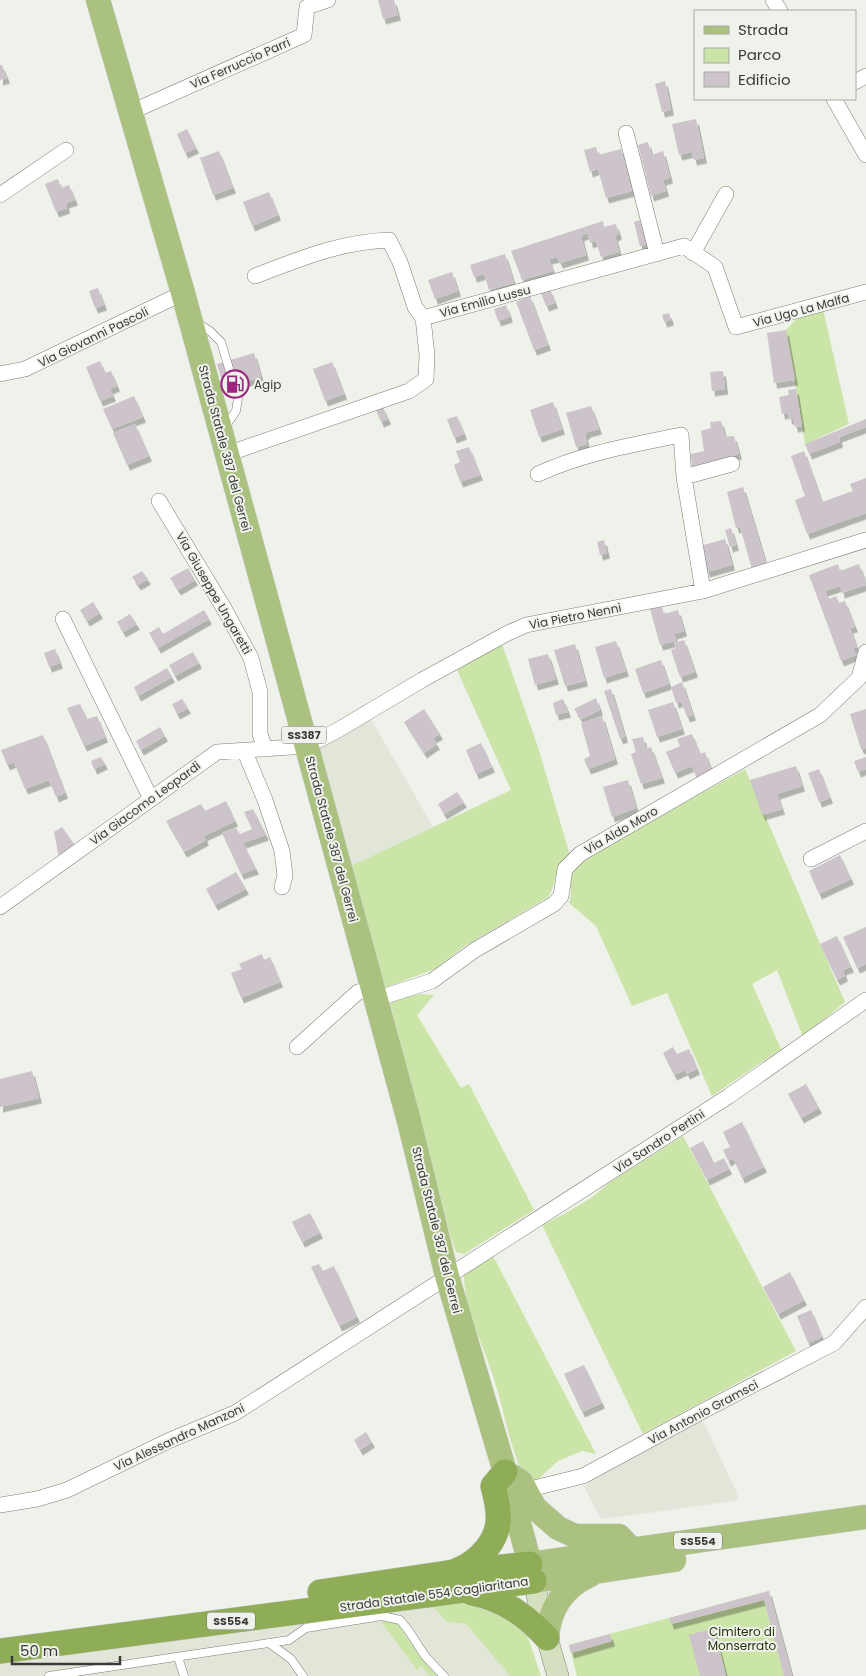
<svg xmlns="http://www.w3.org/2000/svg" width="866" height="1676" font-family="Poppins,sans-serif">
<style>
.built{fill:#e1e6d8}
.green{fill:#cbe4a8}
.building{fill:#ccc4ca;filter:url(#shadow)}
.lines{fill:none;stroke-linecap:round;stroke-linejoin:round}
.service-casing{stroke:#7a7d76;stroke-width:9}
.minor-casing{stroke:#7a7d76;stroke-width:16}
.secondary-casing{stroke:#7a7d76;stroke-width:22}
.primary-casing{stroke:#d0d0cf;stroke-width:25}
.trunk-casing{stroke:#d0d0cf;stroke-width:26}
.service{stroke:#fff;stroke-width:8}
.minor{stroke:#fff;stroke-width:15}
.secondary{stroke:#d5e0c0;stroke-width:21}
.primary{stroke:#abc180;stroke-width:24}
.trunk{stroke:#8fac56;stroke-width:25}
.labels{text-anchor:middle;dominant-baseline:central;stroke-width:4;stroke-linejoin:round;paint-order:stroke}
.shield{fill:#eff2ea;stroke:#70726d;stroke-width:1}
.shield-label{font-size:11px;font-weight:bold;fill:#3a3b38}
.street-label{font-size:12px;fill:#3a3b38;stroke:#eff2ea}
.poi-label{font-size:12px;fill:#3a3b38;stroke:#eff2ea;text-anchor:start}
.park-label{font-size:12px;fill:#26340d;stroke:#eff2ea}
</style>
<defs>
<filter id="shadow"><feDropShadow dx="3" dy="5.5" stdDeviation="0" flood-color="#0004"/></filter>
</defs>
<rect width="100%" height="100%" fill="#eff2ea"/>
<path class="built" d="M363 705 433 827 349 867 313 736Z
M702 1419 736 1491 738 1500 671 1510 601 1519 584 1487 601 1472Z
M434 1608 447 1622 466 1624 510 1676H437L418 1654 399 1625 417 1670 421 1665 430 1676H0V1662L373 1611Z"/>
<path class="green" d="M823 309 849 424 805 444 786 330 797 318Z
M502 644 538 747 570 855 559 863 552 890 548 897 462 948 435 969 381 989 349 867 511 790 457 670Z
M745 769 845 1002 803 1037 777 970 752 984 781 1049 712 1096 667 993 632 1006 596 926 569 903 571 895 570 878 577 866 609 845Z
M420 994 434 995 417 1015 461 1088 469 1084 534 1210 464 1254 456 1252 450 1235 390 1003 406 997Z
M683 1136 796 1351 643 1434 542 1225 566 1213 591 1198 614 1179Z
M492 1254 596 1454 582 1451 558 1461 537 1480 527 1482C510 1451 505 1413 494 1379 484 1346 463 1307 464 1272Z
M769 1591 792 1676H577L569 1645Z
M450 1598 488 1604 527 1634 541 1676H510L466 1624 447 1622 434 1608 373 1611Z
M388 1621 399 1625 418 1654 437 1676H430L421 1666 417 1670 381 1622Z"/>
<path class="building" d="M378 0H394L398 15 383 19Z
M0 65H2L7 78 0 80Z
M665 81 671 110 662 112 655 84Z
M696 119 704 158 694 160 692 152 679 155 672 124Z
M187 129 196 148 185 153 177 134Z
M648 142 652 155 663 151 670 178 663 180 666 191 651 196 638 145Z
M596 147 598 155 621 149 632 191 606 198 598 169 590 172 584 150Z
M219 151 233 188 213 195 200 158Z
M58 179 61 188 69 185 75 200 66 203 67 208 56 212 45 184Z
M269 192 278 215 252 226 243 202Z
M640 220 647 244 640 246 634 222Z
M603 221 604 227 616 224 619 234 615 236 619 252 601 257 596 241 590 243 588 233 581 236 586 255 560 263 557 257 549 259 553 271 522 280 511 251Z
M505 254 514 283 489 290 484 274 474 277 470 265Z
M452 272 458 291 435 299 428 280Z
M98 288 104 305 95 308 89 291Z
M550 289 555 303 546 306 541 293Z
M530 296 548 345 534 350 516 302Z
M506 305 510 317 498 321 494 309Z
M669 313 671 320 664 322 662 315Z
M786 330 795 380 774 383 767 333Z
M254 353 261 377 224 388 217 364Z
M100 361 105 373 111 371 117 386 110 389 113 396 100 401 86 367Z
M332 362 344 394 325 401 313 369Z
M723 371 725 389 712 391 710 372Z
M796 389 802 426 795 427 793 419H789L788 413 782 414 779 397 789 395 788 390Z
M134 396 143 417 112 429 103 409Z
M553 402 562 429 539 437 530 410Z
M591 406 599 429 588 432 585 435 587 444 576 447 566 413Z
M383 407 388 419 381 422 376 410Z
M457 416 464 434 454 438 447 419Z
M866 419V427L839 437 840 442 809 454 805 444Z
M721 421 725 437 734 436 739 454 692 467 691 454 704 451 701 431 711 428 710 422Z
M135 424 149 456 127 465 113 433Z
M469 447 480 475 460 482 454 465 460 462 456 451Z
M804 451 822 502 853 491 850 484 866 478V513L807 534 795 500 805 496 791 456Z
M743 487 766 564 752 569 740 527 736 528 727 492Z
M731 528 736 545 730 547 725 530Z
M725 539 732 565 707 572 700 546Z
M604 540 607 553 600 555 597 542Z
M838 564 840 571 859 564 866 582V585L842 593 840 586 825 591 828 599 836 596 839 603 845 601 855 627 850 628 857 648H853L856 655 841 661 809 575Z
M188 568 195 580 178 590 170 578Z
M142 571 148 579 138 585 132 577Z
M93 602 100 613 87 621 80 610Z
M662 607 664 614 678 610 684 631 674 634 676 641 660 645 650 609Z
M204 610 209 619 158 648 149 633 159 627 163 634Z
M130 614 137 624 123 632 117 622Z
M684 640 695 672 680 677 671 650 676 648 674 643Z
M616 641 626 671 604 678 595 647Z
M575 644 585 681 565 686 554 650Z
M55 649 60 663 49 667 44 653Z
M193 652 199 663 175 676 169 665Z
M548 654 556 679 535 685 528 659Z
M661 660 669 684 643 693 635 669Z
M167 668 172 677 138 696 134 687Z
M682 682 693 715 687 717 681 701 676 703 671 687Z
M611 689 625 737 620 739 604 691Z
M596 698 600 710 581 719 574 709Z
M182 699 188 708 177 714 172 704Z
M563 699 568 712 556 715 553 703Z
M673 702 682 729 657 737 648 710Z
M80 704 87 719 97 716 105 737 84 746 67 708Z
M424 709 440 734 433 738 437 744 424 753 404 722Z
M866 709V748L861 749 850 714Z
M602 716 615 759 588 769 584 759 590 756 581 723Z
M160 727 165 736 141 750 136 741Z
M692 734 700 754 705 752 712 772 697 779 692 766 675 773 666 752 680 746 677 739Z
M43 735 65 793 56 797 49 780 25 789 14 762 7 765 1 750Z
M643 737 646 749 651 747 662 778 641 784 631 754 636 752 632 739Z
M481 743 492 767 476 774 466 750Z
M101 757 105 764 94 769 91 761Z
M866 757V769L858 772 854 761Z
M796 766 802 786 777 794 782 809 762 815 750 780Z
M819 769 830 798 819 802 808 773Z
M628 780 636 808 612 817 603 787Z
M457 792 464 802 444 814 438 804Z
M226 801 235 821 204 836 206 840 184 852 166 821 201 804 205 811Z
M253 809 266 835 243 843 256 869 241 874 222 833 236 828 240 834 252 829 244 812Z
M62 827 75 845 59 858 54 832Z
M840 855 851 879 819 894 809 871Z
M236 872 246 889 215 905 206 889Z
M866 927V964L857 968 843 937Z
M837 936 851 967 843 970 845 976 837 980 820 944Z
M262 954 264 960 270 957 280 982 241 998 231 973 242 969 239 964Z
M673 1047 677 1054 689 1049 697 1069 687 1074 685 1070 674 1075 663 1053Z
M32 1071 39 1098 0 1107V1079Z
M806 1084 819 1108 801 1118 788 1094Z
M742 1122 764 1167 742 1178 733 1158 728 1161 723 1150 730 1147 723 1132Z
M703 1141 714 1163 724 1158 729 1169 707 1180 690 1148Z
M310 1213 320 1233 302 1242 292 1222Z
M319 1264 323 1271 334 1266 357 1317 339 1326 311 1267Z
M790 1272 804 1300 778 1314 763 1287Z
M811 1310 822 1337 808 1343 797 1316Z
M584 1365 602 1403 582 1412 564 1374Z
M366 1432 372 1442 360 1450 354 1440Z
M769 1591 792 1676H784L764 1600 671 1624 669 1618Z
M714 1628 726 1676H700L689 1635Z
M610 1634 612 1641 571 1653 569 1645Z"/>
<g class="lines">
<g class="service-casing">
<path id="service" d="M196 322 210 331 221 342 238 398 236 411 225 427
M269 1643 291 1659 303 1676
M178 1657 184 1676
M49 1676 289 1640 306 1628 382 1616 400 1620 409 1631 425 1656 444 1676"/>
</g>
<g class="minor-casing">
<path id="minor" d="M773 0 780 11
M855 82 866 76
M834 99 866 155
M131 112 304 35 307 7 328 0
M626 133 657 254
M0 195 66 150
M693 253 726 194
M255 276C300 259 339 242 389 240L400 262 415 307 423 318
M0 374 25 369 183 293
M227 454 409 391 426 379 427 355 423 318 684 246 715 267 736 327 866 292
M538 474C583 453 632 445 681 435L684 477 703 591
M684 477 732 464
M159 501 225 610 251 658 260 692V734L265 749
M63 619 151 799
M244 750 265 800 282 851 285 876 282 887
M811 859 866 831
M0 907 217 752 307 746 338 730 422 680 506 634 526 625 703 591 866 540
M376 999 432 981 475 950 554 904 561 896 565 869 580 854 820 715 859 678 866 652
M297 1047 358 992 373 988
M526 1490 583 1476 705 1410 834 1343 866 1307
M0 1505 37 1499 67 1490 168 1441 235 1413 729 1096 866 1000"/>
</g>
<g class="secondary-casing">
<path id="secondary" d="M530 1565 547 1638 558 1676"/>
</g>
<g class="primary-casing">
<path id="primary" d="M98 0 183 293 409 1121 447 1276 505 1472 530 1564 866 1517
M512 1476 521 1482 535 1508 558 1528 575 1536H619L632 1550
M534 1581 674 1560
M547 1638C549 1609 563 1587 590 1575"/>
</g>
<g class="trunk-casing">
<path id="trunk" d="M456 1571C479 1562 501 1539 498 1513 498 1504 495 1495 493 1486L505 1472
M320 1592 447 1573 530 1564
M472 1593C503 1599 526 1615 547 1638
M0 1651 534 1581"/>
</g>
<use href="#service" class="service"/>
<use href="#minor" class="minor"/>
<use href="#secondary" class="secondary"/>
<use href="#primary" class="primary"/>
<use href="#trunk" class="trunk"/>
</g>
<defs>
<g id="fuel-ring" transform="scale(1.4375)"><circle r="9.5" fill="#eff2ea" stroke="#9c2782" stroke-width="1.5"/><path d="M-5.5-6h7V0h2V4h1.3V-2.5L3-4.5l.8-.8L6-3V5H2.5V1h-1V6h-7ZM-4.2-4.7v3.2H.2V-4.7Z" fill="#9c2782"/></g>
</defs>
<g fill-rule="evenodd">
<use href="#fuel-ring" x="235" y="384"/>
</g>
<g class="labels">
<g class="shield">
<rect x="281.5" y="726.5" width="45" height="17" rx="4"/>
<rect x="674" y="1532.5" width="48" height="17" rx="4"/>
<rect x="207" y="1612.5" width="48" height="17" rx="4"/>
</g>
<g class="shield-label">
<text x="304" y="735">SS387</text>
<text x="698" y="1541">SS554</text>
<text x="231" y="1621">SS554</text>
</g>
<g class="street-label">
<text transform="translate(240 63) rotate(-24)">Via Ferruccio Parri</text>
<text transform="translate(485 301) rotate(-15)">Via Emilio Lussu</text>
<text transform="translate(801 310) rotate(-15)">Via Ugo La Malfa</text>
<text transform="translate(93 337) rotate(-26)">Via Giovanni Pascoli</text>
<text transform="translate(225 448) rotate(75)">Strada Statale 387 del Gerrei</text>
<text transform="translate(214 593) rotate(60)">Via Giuseppe Ungaretti</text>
<text transform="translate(575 616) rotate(-11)">Via Pietro Nenni</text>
<text transform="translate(145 803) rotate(-36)">Via Giacomo Leopardi</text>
<text transform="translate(621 830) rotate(-30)">Via Aldo Moro</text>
<text transform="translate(332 839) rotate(75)">Strada Statale 387 del Gerrei</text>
<text transform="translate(659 1141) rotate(-33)">Via Sandro Pertini</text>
<text transform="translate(437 1230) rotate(76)">Strada Statale 387 del Gerrei</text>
<text transform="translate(703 1412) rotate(-28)">Via Antonio Gramsci</text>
<text transform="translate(179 1437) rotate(-25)">Via Alessandro Manzoni</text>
<text transform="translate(434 1594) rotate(-8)">Strada Statale 554 Cagliaritana</text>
</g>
<g class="poi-label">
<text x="254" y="384">Agip</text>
</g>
<g class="park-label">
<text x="742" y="1631">Cimitero di<tspan x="742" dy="14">Monserrato</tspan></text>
</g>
</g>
<rect x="694" y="10" width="162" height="90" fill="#eff2ea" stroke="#a7a9a3"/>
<rect x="704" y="26" width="25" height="8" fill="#abc180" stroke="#a7a9a3"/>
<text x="738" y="35" font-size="15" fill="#3a3b38">Strada</text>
<rect x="704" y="48" width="25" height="15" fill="#cbe4a8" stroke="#a7a9a3"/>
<text x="738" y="60" font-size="15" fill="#3a3b38">Parco</text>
<rect x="704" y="72" width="25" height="15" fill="#ccc4ca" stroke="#a7a9a3"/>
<text x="738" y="85" font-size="15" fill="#3a3b38">Edificio</text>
<path d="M12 1656v8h108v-8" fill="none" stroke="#3a3b38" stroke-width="2.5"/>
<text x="20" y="1656" font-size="15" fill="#3a3b38" stroke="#eff2ea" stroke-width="4" paint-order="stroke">50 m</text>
</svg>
